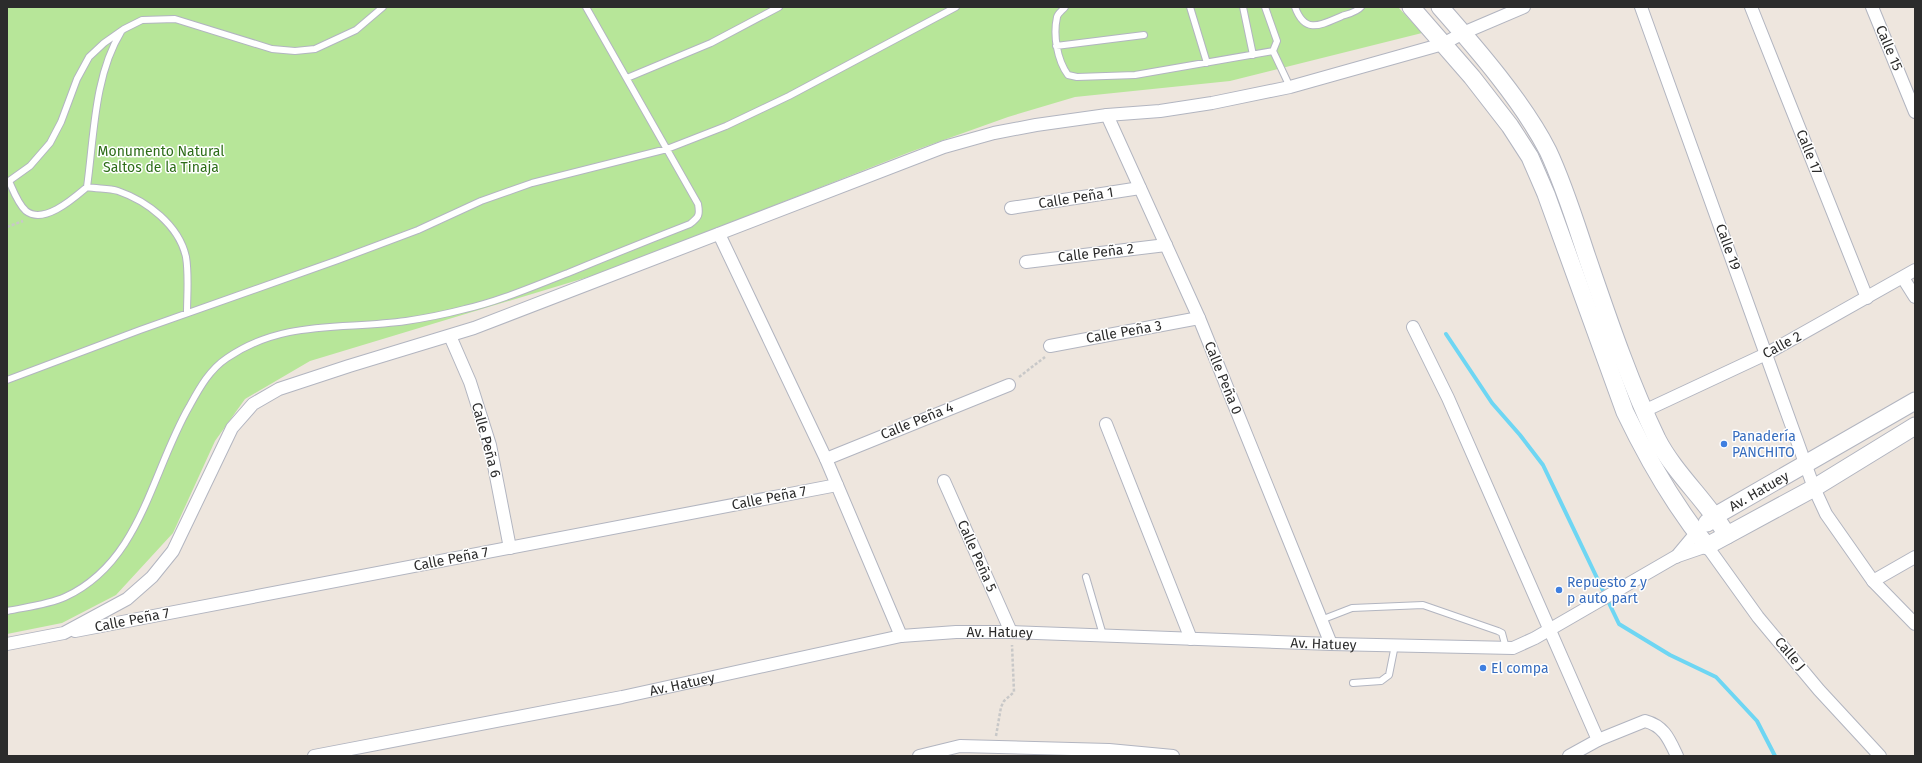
<svg xmlns="http://www.w3.org/2000/svg" width="1922" height="763" font-family="'Fira Sans',sans-serif">
<style>
.green{fill:#b7e699}
.lines{fill:none;stroke-linecap:round;stroke-linejoin:round}
.stream{stroke:#6ed6f3;stroke-width:4}
.lane-casing{stroke:#b2b5c0;stroke-width:8}
.street-casing{stroke:#b2b5c0;stroke-width:14}
.secondary-casing{stroke:#b2b5c0;stroke-width:19}
.path{stroke:#c8c8c8;stroke-width:2.5;stroke-dasharray:3 2;stroke-linecap:butt}
.lane{stroke:#fff;stroke-width:6}
.street{stroke:#fff;stroke-width:12}
.secondary{stroke:#fff;stroke-width:17}
.shop-dot{fill:#3f7fe0;stroke:#fff;stroke-width:1.5}
.labels{text-anchor:middle;dominant-baseline:central;stroke-width:3;stroke-linejoin:round;paint-order:stroke}
.street-label{font-size:14px;fill:#2c2c2c;stroke:#fff}
.park-label{font-size:14px;fill:#2d6d18;stroke:#fff}
.shop-label{font-size:14px;fill:#366cbe;stroke:#fff;text-anchor:start}
</style>
<rect width="100%" height="100%" fill="#eee6de"/>
<path class="green" d="M7 7H1398L1422 33 1230 81 1075 97 1008 117 910 152 608 271 310 361 245 399 215 441 173 533 116 595 62 623 7 634Z"/>
<g class="lines">
<path class="stream" d="M1446 334 1492 403 1520 435 1543 465 1619 624 1670 655 1716 677 1757 721 1775 756"/>
<g class="lane-casing">
<path id="lane" d="M1065 7C1063 10 1058 13 1057 17 1053 35 1057 60 1068 75L1077 77 1135 75 1273 51 1277 41 1265 7
M1190 7 1207 63
M1243 7 1253 55
M1295 7C1305 35 1321 25 1342 16 1348 14 1357 12 1361 7
M1056 46 1144 35
M1273 51 1290 87
M627 78 711 43 779 7
M87 187C94 137 94 76 121 32
M187 313C187 295 189 275 186 257 179 225 147 201 118 191 109 188 97 189 87 187 74 198 44 225 26 211 18 204 13 190 9 181L30 166 50 143 61 122 77 79 89 57 104 43 124 29 142 20 175 19 272 49 295 51 315 49 356 30 383 7
M7 380 140 330 338 260 418 230 481 201 532 183 667 149 726 126 789 96 956 7
M1086 577 1103 635
M7 611C26 607 47 605 65 597 141 562 151 473 189 407 199 389 209 370 227 358 284 319 343 330 406 321 426 318 446 314 465 309 500 301 534 286 568 273 609 256 649 240 690 224 699 217 700 215 698 204L586 7
M1321 620 1352 608 1423 605 1498 631 1502 633 1506 648
M1353 683 1381 681 1389 675 1395 645"/>
</g>
<g class="street-casing">
<g id="street">
<path d="M1641 7 1814 488 1826 514 1873 581 1915 624"/>
<path d="M1751 7 1867 298"/>
<path d="M1872 7 1915 112"/>
<path d="M1107 115 1199 318 1331 644"/>
<path d="M1011 208 1140 188"/>
<path d="M719 234 826 459 901 636"/>
<path d="M1026 262 1166 245"/>
<path d="M1903 278 1915 297"/>
<path d="M1413 327 1448 398 1598 740"/>
<path d="M450 336 470 382 490 445 510 548"/>
<path d="M1050 346 1199 318"/>
<path d="M1644 411 1766 354 1915 270"/>
<path d="M1106 424 1191 639"/>
<path d="M826 459 1009 385"/>
<path d="M944 481 1011 632"/>
<path d="M1676 557 1696 533"/>
<path d="M1873 581 1915 557"/>
<path d="M75 631 837 485"/>
<path d="M7 644 64 633 127 599 152 577 173 551 232 428 253 404 279 389 349 366 474 328 944 147 994 133 1036 125 1107 115 1160 111 1212 103 1290 87 1443 44 1463 33 1524 7"/>
<path id="s1" d="M314 756 622 697 901 636 956 632H1011L1331 644 1513 648 1535 638 1675 557 1707 546 1758 617 1819 690 1880 756"/>
<path d="M919 756 960 746 1109 750 1173 756"/>
<path d="M1569 756 1598 740 1645 721C1664 726 1669 739 1677 756"/>
</g>
</g>
<g class="secondary-casing">
<g id="secondary">
<path d="M1411 7 1472 77 1510 126 1530 157 1546 194 1625 412C1648 460 1674 505 1707 546L1814 488 1915 426"/>
<path d="M1440 7C1477 49 1523 102 1548 151 1564 185 1575 221 1587 257 1608 318 1629 381 1657 439 1675 474 1707 501 1727 535"/>
<path id="s2" d="M1707 523 1715 516 1915 401"/>
</g>
</g>
<path class="path" d="M7 227 23 221
M1019 377 1045 357
M996 736 1001 707 1004 701 1014 692 1012 645"/>
<use href="#lane" class="lane"/>
<use href="#street" class="street"/>
<use href="#secondary" class="secondary"/>
</g>
<g class="shop-dot">
<circle cx="1724" cy="444" r="4"/>
<circle cx="1559" cy="590" r="4"/>
<circle cx="1483" cy="668" r="4"/>
</g>
<g class="labels">
<g class="street-label">
<text transform="translate(1889 48) rotate(67)">Calle 15</text>
<text transform="translate(1809 152) rotate(68)">Calle 17</text>
<text transform="translate(1076 198) rotate(-9)">Calle Peña 1</text>
<text transform="translate(1728 247) rotate(70)">Calle 19</text>
<text transform="translate(1096 253) rotate(-7)">Calle Peña 2</text>
<text transform="translate(1124 332) rotate(-10)">Calle Peña 3</text>
<text transform="translate(1782 345) rotate(-28)">Calle 2</text>
<text transform="translate(1223 378) rotate(68)">Calle Peña 0</text>
<text transform="translate(917 421) rotate(-22)">Calle Peña 4</text>
<text transform="translate(486 440) rotate(75)">Calle Peña 6</text>
<text stroke="none"><textPath href="#s2" startOffset="61">Av. Hatuey</textPath></text>
<text transform="translate(769 498) rotate(-11)">Calle Peña 7</text>
<text transform="translate(977 556) rotate(66)">Calle Peña 5</text>
<text transform="translate(451 559) rotate(-11)">Calle Peña 7</text>
<text transform="translate(132 620) rotate(-11)">Calle Peña 7</text>
<text stroke="none"><textPath href="#s1" startOffset="698">Av. Hatuey</textPath></text>
<text stroke="none"><textPath href="#s1" startOffset="1022">Av. Hatuey</textPath></text>
<text transform="translate(1790 654) rotate(50)">Calle J</text>
<text stroke="none"><textPath href="#s1" startOffset="375">Av. Hatuey</textPath></text>
</g>
<g class="park-label">
<text x="161" y="151">Monumento Natural<tspan x="161" dy="16">Saltos de la Tinaja</tspan></text>
</g>
<g class="shop-label">
<text x="1732" y="436">Panadería<tspan x="1732" dy="16">PANCHITO</tspan></text>
<text x="1567" y="582">Repuesto z y<tspan x="1567" dy="16">p auto part</tspan></text>
<text x="1491" y="668">El compa</text>
</g>
</g>
<rect width="1922" height="763" fill="none" stroke="#2c2c2c" stroke-width="16"/>
</svg>
